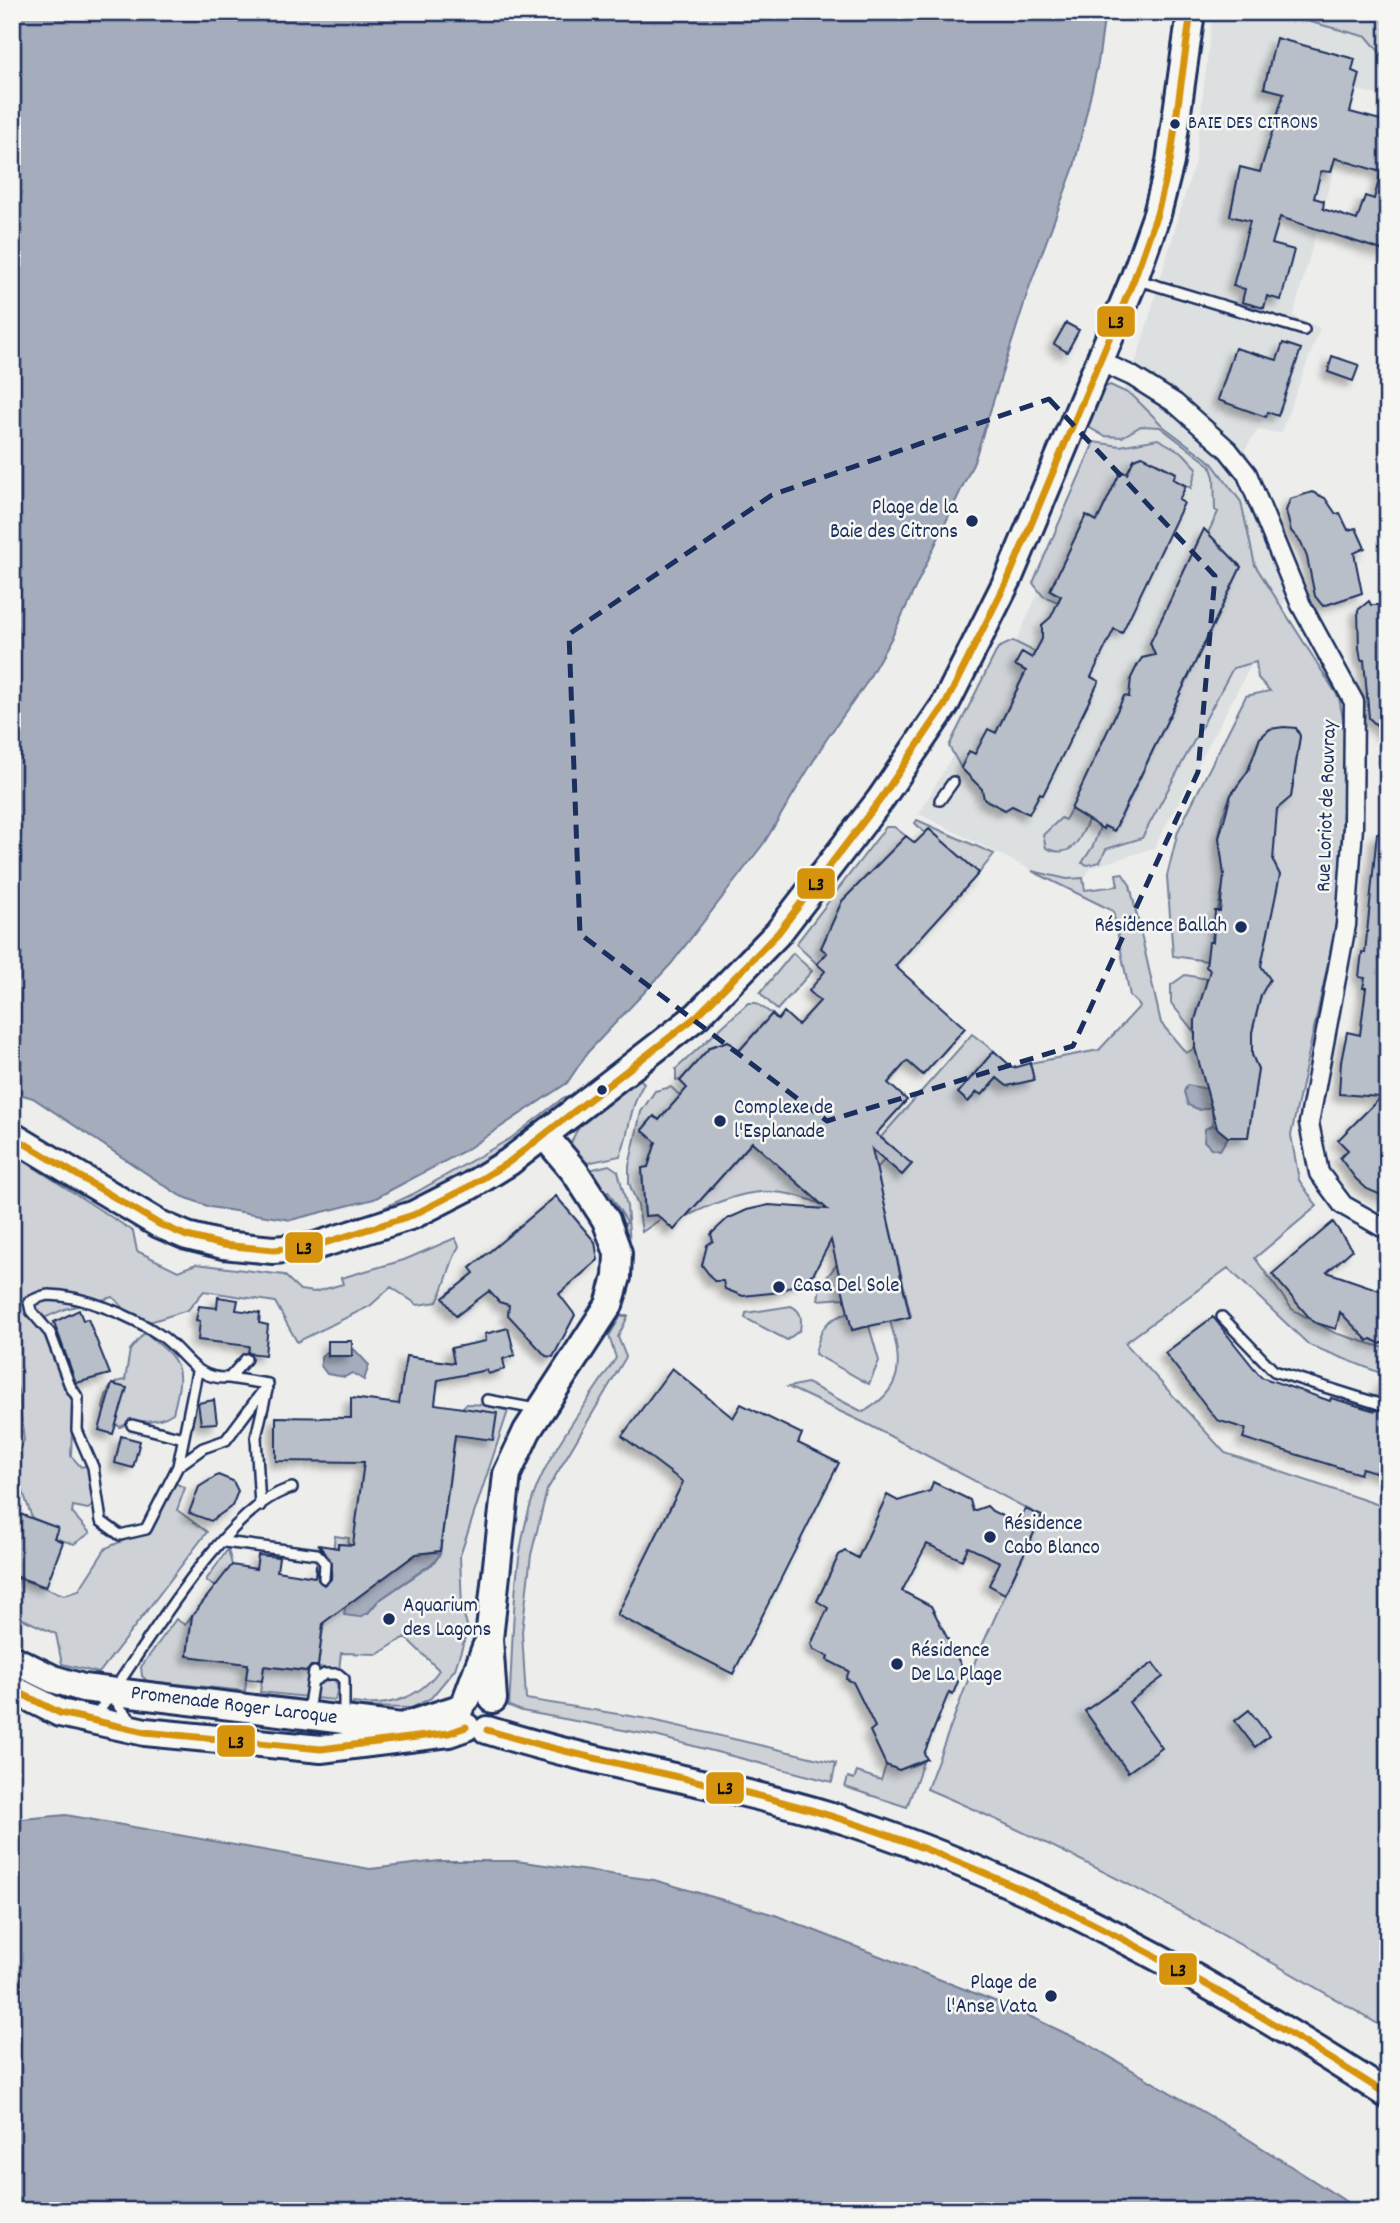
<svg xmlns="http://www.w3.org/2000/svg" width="1400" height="2223" font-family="Dekko,sans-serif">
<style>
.built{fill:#dde0e1}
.green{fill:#ced2d7;stroke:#74809a;stroke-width:2}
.water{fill:#a5acbc;stroke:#6e7a96;stroke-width:2}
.building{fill:#b9bfc8;stroke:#1b2f5e;stroke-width:2;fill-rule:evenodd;filter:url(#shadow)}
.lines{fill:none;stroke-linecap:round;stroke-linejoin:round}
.lane-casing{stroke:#1b2f5e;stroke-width:14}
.street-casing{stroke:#1b2f5e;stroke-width:23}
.primary-casing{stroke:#1b2f5e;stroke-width:32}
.lane{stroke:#f6f6f2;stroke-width:9}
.street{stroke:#f6f6f2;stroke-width:18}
.primary{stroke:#f6f6f2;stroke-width:26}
.bus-1-casing{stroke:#f6f6f2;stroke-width:12}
.bus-1{stroke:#d6940e;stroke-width:7}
.marked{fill:none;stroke:#1b2f5e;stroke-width:5;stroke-dasharray:14 9;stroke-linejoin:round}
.bus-dot{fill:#1b2f5e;stroke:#f6f6f2;stroke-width:2.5}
.labels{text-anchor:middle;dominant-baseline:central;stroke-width:5;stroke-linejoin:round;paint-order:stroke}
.bus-label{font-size:19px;fill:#1b2f5e;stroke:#f6f6f2;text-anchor:start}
.poi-label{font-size:21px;fill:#1b2f5e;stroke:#f6f6f2;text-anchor:start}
.street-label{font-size:21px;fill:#1b2f5e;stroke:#f6f6f2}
.line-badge{stroke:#f6f6f2;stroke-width:2.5}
.pale-badge-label{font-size:19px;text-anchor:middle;font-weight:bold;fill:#111}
</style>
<defs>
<filter id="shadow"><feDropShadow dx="-6" dy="6" stdDeviation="3.5" flood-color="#0004"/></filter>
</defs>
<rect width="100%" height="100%" fill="#edeeec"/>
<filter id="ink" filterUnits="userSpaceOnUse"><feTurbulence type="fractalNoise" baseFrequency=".0143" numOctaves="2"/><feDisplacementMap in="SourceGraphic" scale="14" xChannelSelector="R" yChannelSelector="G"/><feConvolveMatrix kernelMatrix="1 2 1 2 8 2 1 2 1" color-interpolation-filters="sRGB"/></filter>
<g filter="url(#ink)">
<path class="built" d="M1203 12H1388V97L1356 90 1293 316 1320 328 1281 433 1258 430 1237 461 1293 586 1154 848 1090 868 1077 893 919 814 1012 651 1084 489 1138 355 1195 161 1212 17Z"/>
<path class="green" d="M1305 12H1388V62L1367 37 1303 20Z
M1110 385 1132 395 1164 427 1211 462 1241 502 1255 565 1339 698 1347 739 1337 922 1291 1135 1299 1180 1317 1206 1255 1258 1292 1309 1335 1333 1388 1349V1376L1309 1345 1228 1268 1125 1343 1225 1453 1388 1508V2030C1238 1941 1087 1857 927 1789L976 1659 1041 1516 869 1425 788 1387 807 1383 863 1412C905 1389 902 1362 890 1321L911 1316 876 1169 894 1149 881 1137 972 1034 994 1051 958 1093 968 1102 977 1092 982 1095 997 1078 1007 1086 1034 1080 1030 1063 1099 1050 1140 1006 1130 996 1113 911 1032 871 1067 879 1083 878 1085 890 1118 886 1116 874 1122 873 1130 885 1161 1023 1186 1053 1195 1048 1211 1100 1213 1125 1228 1137 1248 1136 1258 1069 1252 1055V1032L1261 995V966L1277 805 1291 797 1300 736 1296 728 1270 729 1260 738 1248 771 1231 795 1222 817 1219 838 1225 876 1207 961 1173 956 1167 876 1178 831 1246 696 1270 691 1258 678 1256 662 1233 668 1142 838 1106 849 1100 862 1088 865 1082 863 1093 846 1100 827 1104 826 1115 830 1241 567 1208 533 1218 512 1215 510 1214 477 1210 465 1160 427 1141 426 1122 437 1104 436 1085 425 1100 389Z
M1158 439 1183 453 1197 468 1191 488 1173 479 1175 472 1142 456 1135 459 1126 474 1121 472 1058 602 1043 596 1033 583 1094 442 1120 446Z
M1013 641 1035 652 973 780 961 768 949 746 998 648Z
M1071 809 1089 818C1080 840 1072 860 1046 848L1043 835 1061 818 1065 820Z
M917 820 994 854 979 873 929 829 925 833 915 823Z
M886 827H894L906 836 842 901 827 953 817 964 796 944Z
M793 953 812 971 777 1010 760 993Z
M1185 975 1208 979 1195 1033 1171 1003V985Z
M748 1003H756L772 1014 739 1051 728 1041 710 1047 680 1081 676 1080V1069Z
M640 1079 644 1083C628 1110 631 1129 620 1156L578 1165 569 1151C576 1114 612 1099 640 1079Z
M671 1087 690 1105 656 1142 649 1164 654 1166 642 1168 645 1216 661 1215V1219L642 1232 638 1206 629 1183V1166L641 1112 655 1091Z
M583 1096 516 1145 422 1201 330 1228 373 1213 413 1194 511 1138 563 1098Z
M756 1138 759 1148 824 1206C772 1180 735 1193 685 1217Z
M12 1160 24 1161 133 1231 137 1251 178 1271 196 1264 284 1275 300 1290 314 1292 343 1284 341 1278 404 1260 455 1238 459 1246C449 1265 447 1283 437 1302L418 1305 391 1287 370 1306 297 1342 275 1302 204 1291 188 1310 140 1325 113 1297 65 1309 46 1317 51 1347 73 1402 71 1456 81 1467 89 1465 98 1502 88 1509 73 1506 72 1513 90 1533 74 1544 54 1538 58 1528 32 1518 13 1462 24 1440 18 1390 12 1375Z
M609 1165 618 1171 627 1206 630 1244 627 1247 619 1229 627 1222 608 1191 599 1195 585 1171Z
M837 1264 845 1298 818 1300 820 1286Z
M791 1306C802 1311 802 1319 800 1330L787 1340 745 1318 746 1313Z
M849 1313 853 1330 869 1326 879 1361 869 1384 815 1354C820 1330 824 1319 849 1313Z
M621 1316H628L618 1337 626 1357 547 1490 531 1555 522 1632 526 1699 648 1719 836 1763 832 1782 655 1736 522 1711 509 1706C514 1637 511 1563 533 1497 549 1450 589 1400 616 1358L609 1336Z
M144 1333C182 1360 185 1368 173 1413 156 1425 137 1418 120 1427L110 1420 103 1408C106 1394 108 1382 125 1380L130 1350Z
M466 1404 490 1405 508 1411 460 1556 462 1608 468 1629 455 1669 431 1698 412 1708 352 1707 353 1703C387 1708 419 1699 439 1670L405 1637 378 1654 341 1653 339 1670 318 1667 335 1536 349 1538 348 1545 338 1544 336 1561 348 1589 345 1615 368 1613 378 1601 434 1563 440 1554 458 1412Z
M173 1482 185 1488 177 1510 207 1532 99 1673 62 1664 56 1634 12 1614V1576L64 1595 79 1590 106 1548 150 1529Z
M228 1549 232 1565 215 1587 206 1580Z
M192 1616 187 1656 248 1664 245 1691 147 1681 142 1676 141 1667 176 1619 185 1625Z
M264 1666 311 1672 307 1697 260 1692Z
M333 1678 338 1686 335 1700 314 1698 316 1686Z
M923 1762 907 1807 845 1787 848 1777 854 1779 857 1772 881 1780 886 1765 899 1770Z"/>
<path class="water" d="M12 12H1105L1098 63 1074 167 1030 285 974 462 892 637 865 685 826 740 764 843 671 964 588 1052 567 1083 466 1150 374 1199 291 1220 210 1207 179 1195 33 1098 12 1092Z
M1187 1085 1208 1089 1211 1107 1200 1110 1188 1105 1184 1092Z
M1213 1125 1228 1137 1220 1150 1211 1148 1204 1141 1205 1129Z
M352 1347 369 1365 364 1380 352 1373 345 1377 327 1374 321 1366V1356L328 1351V1356H351Z
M434 1552 440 1554 434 1562 378 1601 368 1613 359 1617 344 1615 345 1606 416 1554Z
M66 1815 370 1869 439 1861H516L654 1880 775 1915 1010 2007 1086 2043 1234 2130 1361 2211H12V1820Z"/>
<path class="building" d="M1276 38 1355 59 1352 71 1360 74 1350 112 1388 122V252L1280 217 1272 244 1294 250 1281 300 1267 296 1264 308 1242 302 1245 289 1233 286 1250 221 1230 216 1240 167 1260 172 1284 93 1264 88ZM1335 158 1381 172 1374 199 1365 196 1357 220 1323 209 1324 201 1314 198 1321 171 1331 172Z
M1066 323 1079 330 1067 352 1054 344Z
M1283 343 1301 349 1278 416 1268 412 1266 417 1218 400 1235 348 1277 360Z
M1332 356 1359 365 1353 381 1328 372Z
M1142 456 1176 473 1173 479 1186 486 1179 500 1184 503 1122 633 1114 629 1091 677 1099 681 1043 795 1040 793 1029 814 1012 806 1005 810 984 799 982 789 961 768 969 751 975 754 988 729 996 733 1026 671 1015 665 1022 652 1032 658 1042 639V625L1051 617 1061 596 1050 590 1086 515 1097 521 1121 471 1127 474 1134 459Z
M1312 492 1325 498 1336 514 1340 513 1348 530 1356 528 1365 548 1354 553 1362 593 1323 606 1315 596 1307 557 1301 542 1291 531 1286 511 1290 499Z
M1204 529 1241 567 1114 831 1104 826 1103 829 1071 809 1124 696 1129 697 1131 678 1138 664 1142 658 1155 655 1150 643Z
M1369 601 1371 605H1388V736L1369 718 1364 660H1361L1359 648 1358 610Z
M1284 727 1296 728 1300 736 1291 797 1277 809 1273 861 1280 875 1261 966 1270 979 1261 995 1252 1032V1055L1258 1069 1248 1137H1228L1217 1128 1195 1048V1020L1210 970 1206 967 1209 942H1213L1215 911H1220L1224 875 1219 838 1231 795 1248 771 1260 738 1270 729Z
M929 829 979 873 895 966 965 1028 923 1075 907 1061 888 1083 907 1100 876 1134 912 1164 902 1175 872 1149 910 1317 852 1330 831 1240 814 1273 780 1292 743 1296 725 1289 723 1281H714L702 1265 707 1245 713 1241 711 1234 727 1219 747 1210 769 1205 827 1209 752 1142 674 1230 657 1215 645 1216 642 1168 648 1167 656 1142 642 1130 654 1116 659 1120 687 1088 680 1081 710 1047 728 1041 739 1051 772 1014 778 1020 784 1012 798 1025 820 1001 809 991 825 971 817 964 827 953 821 948 842 901 906 836 915 843Z
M1377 833 1388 834V1198L1367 1189 1356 1179 1340 1158 1348 1150 1338 1140 1381 1097 1339 1094 1341 1062 1347 1032 1360 1035 1366 988H1363L1365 978 1359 977 1362 952 1365 953Z
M994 1051 1013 1068 1030 1063 1034 1080 1007 1086 997 1078 982 1095 977 1092 968 1102 958 1093Z
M556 1196 595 1242 598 1260 559 1294 575 1315 553 1357 546 1356 508 1315 509 1305 499 1302 489 1291 456 1316 443 1298 474 1273 470 1268Z
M1333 1222 1352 1250 1327 1272 1388 1293V1338L1381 1344 1371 1339 1368 1341 1340 1312 1336 1329 1313 1322 1272 1274Z
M218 1297 238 1300 236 1310 260 1313 259 1323 268 1325 265 1355 248 1353 249 1346 198 1340 200 1321 196 1320 199 1306 217 1308Z
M79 1310 83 1320 88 1319 110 1374 76 1383 54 1322Z
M1213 1317 1261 1377 1330 1401 1331 1398 1375 1411 1385 1407V1400L1379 1397 1384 1380 1388 1381V1476L1362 1468 1360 1474 1243 1438 1246 1429 1217 1420 1165 1353Z
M508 1328 515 1355 503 1359 505 1369 488 1374 487 1370 438 1380 435 1404 497 1413 493 1440 455 1435 440 1551 416 1554 323 1623 318 1666H311L307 1671 264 1666 262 1681 246 1679 248 1664 187 1656 192 1616 232 1565 256 1569 258 1555 279 1557 277 1571 315 1577 316 1564 318 1580 324 1585 331 1579 332 1563 319 1545 338 1548V1544L353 1545 364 1462 276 1461V1417L351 1418V1398L399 1404 406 1356 454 1363 451 1348 486 1341 485 1334Z
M328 1341H352V1356H328Z
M672 1368 733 1418 741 1404 802 1434 798 1443 839 1463 733 1674 617 1615 683 1482 622 1436Z
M112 1384 127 1388 113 1434 99 1430Z
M214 1400 217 1423 201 1424 198 1403Z
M121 1436 140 1441 133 1468 115 1463Z
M218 1475 233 1481 238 1491 232 1506 211 1521 189 1513 199 1487Z
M933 1482 970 1500 973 1511 987 1506 992 1511 1018 1524 1025 1509 1042 1516 1005 1594 989 1585 1000 1562 968 1547 962 1560 927 1544 902 1591 931 1606 963 1669 953 1694 949 1692 924 1754 927 1759 899 1770 886 1765 870 1731 875 1727 853 1682 846 1679 849 1671 827 1660 828 1656 814 1650 811 1644 828 1608 817 1601 839 1555 845 1551 858 1558 887 1495 898 1501 930 1491Z
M12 1511 58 1528 54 1538 63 1542 46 1587 12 1575Z
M1153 1663 1163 1677 1129 1702 1162 1748 1128 1772 1085 1711Z
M1249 1710 1269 1736 1255 1747 1235 1721Z"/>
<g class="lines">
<g class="lane-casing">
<path id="lane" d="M1138 280 1304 330
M940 800 953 782
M1222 1317 1274 1371 1379 1404
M229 1378 268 1384 226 1440 203 1448 178 1466 146 1529 120 1535 101 1521 93 1467 77 1430 78 1398 70 1386 50 1333 31 1311 29 1302C35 1299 43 1295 49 1295 84 1296 130 1315 160 1335 186 1352 193 1380 229 1378L246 1359
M487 1400 536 1409
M132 1425 183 1438
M178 1466 197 1372
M260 1506 256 1437 267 1390
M224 1542 317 1554
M321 1558 325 1563 324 1578
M313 1681 325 1674H338L344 1679V1717
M116 1697 119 1707 133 1722
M308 1712 314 1672
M95 1717C137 1661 225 1504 292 1488"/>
</g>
<g class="street-casing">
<path id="street" d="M1099 361 1132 376 1175 403 1228 450 1247 474 1301 605 1354 702 1353 827 1346 925 1309 1123 1319 1173 1343 1205 1382 1227H1388"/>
</g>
<g class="primary-casing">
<g id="primary">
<path d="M12 1136 159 1224 187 1236 223 1245 273 1250 312 1247 413 1215 470 1186 509 1162 697 1016 778 933 880 800 945 705 1009 577 1134 279 1157 214 1170 162 1191 12"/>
<path id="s1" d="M12 1659 53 1679 83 1688 401 1727 460 1708"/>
<path d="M12 1689 60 1713 145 1732 321 1749 449 1733 466 1727"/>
<path d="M467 1698 486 1647"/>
<path d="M493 1699 489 1639 507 1474 527 1431 609 1305 617 1277 618 1253 606 1220 575 1172 544 1135"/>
<path d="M487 1730C600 1766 718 1782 831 1816 1027 1877 1217 1984 1388 2095"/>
</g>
</g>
<use href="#lane" class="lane"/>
<use href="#street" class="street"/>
<use href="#primary" class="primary"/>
<g class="bus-1-casing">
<path id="bus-1" d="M12 1136 159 1224 187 1236 223 1245 273 1250 312 1247 413 1215 470 1186 509 1162 697 1016 778 933 880 800 945 705 1009 577 1134 279 1157 214 1170 162 1191 12
M12 1689 60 1713 145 1732 321 1749 449 1733 466 1727
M487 1730C600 1764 718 1781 831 1816 1030 1878 1213 1983 1388 2095"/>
</g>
<use href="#bus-1" class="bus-1"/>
</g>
</g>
<path class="marked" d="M1049 399 1215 576 1198 772 1073 1046 827 1121 580 934 569 634 772 495Z"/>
<g class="bus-dot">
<circle cx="1175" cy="124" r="6"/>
<circle cx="972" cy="521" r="7"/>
<circle cx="1241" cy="927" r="7"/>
<circle cx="602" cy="1090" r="6"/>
<circle cx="720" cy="1121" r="7"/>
<circle cx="779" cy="1287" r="7"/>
<circle cx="990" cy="1537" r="7"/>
<circle cx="389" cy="1619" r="7"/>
<circle cx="897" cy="1664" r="7"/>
<circle cx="1051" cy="1996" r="7"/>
</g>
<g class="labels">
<g class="bus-label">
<text x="1188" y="124">BAIE DES CITRONS</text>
</g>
<g class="poi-label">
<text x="958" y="509" text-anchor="end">Plage de la<tspan x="958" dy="24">Baie des Citrons</tspan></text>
<text x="1227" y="927" text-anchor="end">Résidence Ballah</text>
<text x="734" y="1109">Complexe de<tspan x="734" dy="24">l'Esplanade</tspan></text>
<text x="793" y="1287">Casa Del Sole</text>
<text x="1004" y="1525">Résidence<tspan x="1004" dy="24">Cabo Blanco</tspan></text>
<text x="403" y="1607">Aquarium<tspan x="403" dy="24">des Lagons</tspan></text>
<text x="911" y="1652">Résidence<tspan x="911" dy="24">De La Plage</tspan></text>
<text x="1037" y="1984" text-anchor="end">Plage de<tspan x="1037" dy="24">l'Anse Vata</tspan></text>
</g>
<g class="street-label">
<text transform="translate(1328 806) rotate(-88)">Rue Loriot de Rouvray</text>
<text stroke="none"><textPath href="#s1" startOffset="229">Promenade Roger Laroque</textPath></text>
</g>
</g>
<g class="line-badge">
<rect x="1096" y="305" width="40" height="33" rx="7" fill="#d6940e"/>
<rect x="796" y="867" width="40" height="33" rx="7" fill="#d6940e"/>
<rect x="284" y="1231" width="40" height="33" rx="7" fill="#d6940e"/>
<rect x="216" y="1724" width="40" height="34" rx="7" fill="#d6940e"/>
<rect x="705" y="1771" width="40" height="34" rx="7" fill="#d6940e"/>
<rect x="1158" y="1952" width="40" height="34" rx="7" fill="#d6940e"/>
</g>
<g class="pale-badge-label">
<text x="1116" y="328">L3</text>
<text x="816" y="890">L3</text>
<text x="304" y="1254">L3</text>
<text x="236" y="1748">L3</text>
<text x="725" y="1794">L3</text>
<text x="1178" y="1976">L3</text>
</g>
<rect width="1400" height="2223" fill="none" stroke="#f6f6f2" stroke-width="42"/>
<rect x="21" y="21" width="1358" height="2181" fill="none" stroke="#1b2f5e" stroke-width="2.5" filter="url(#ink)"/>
</svg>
